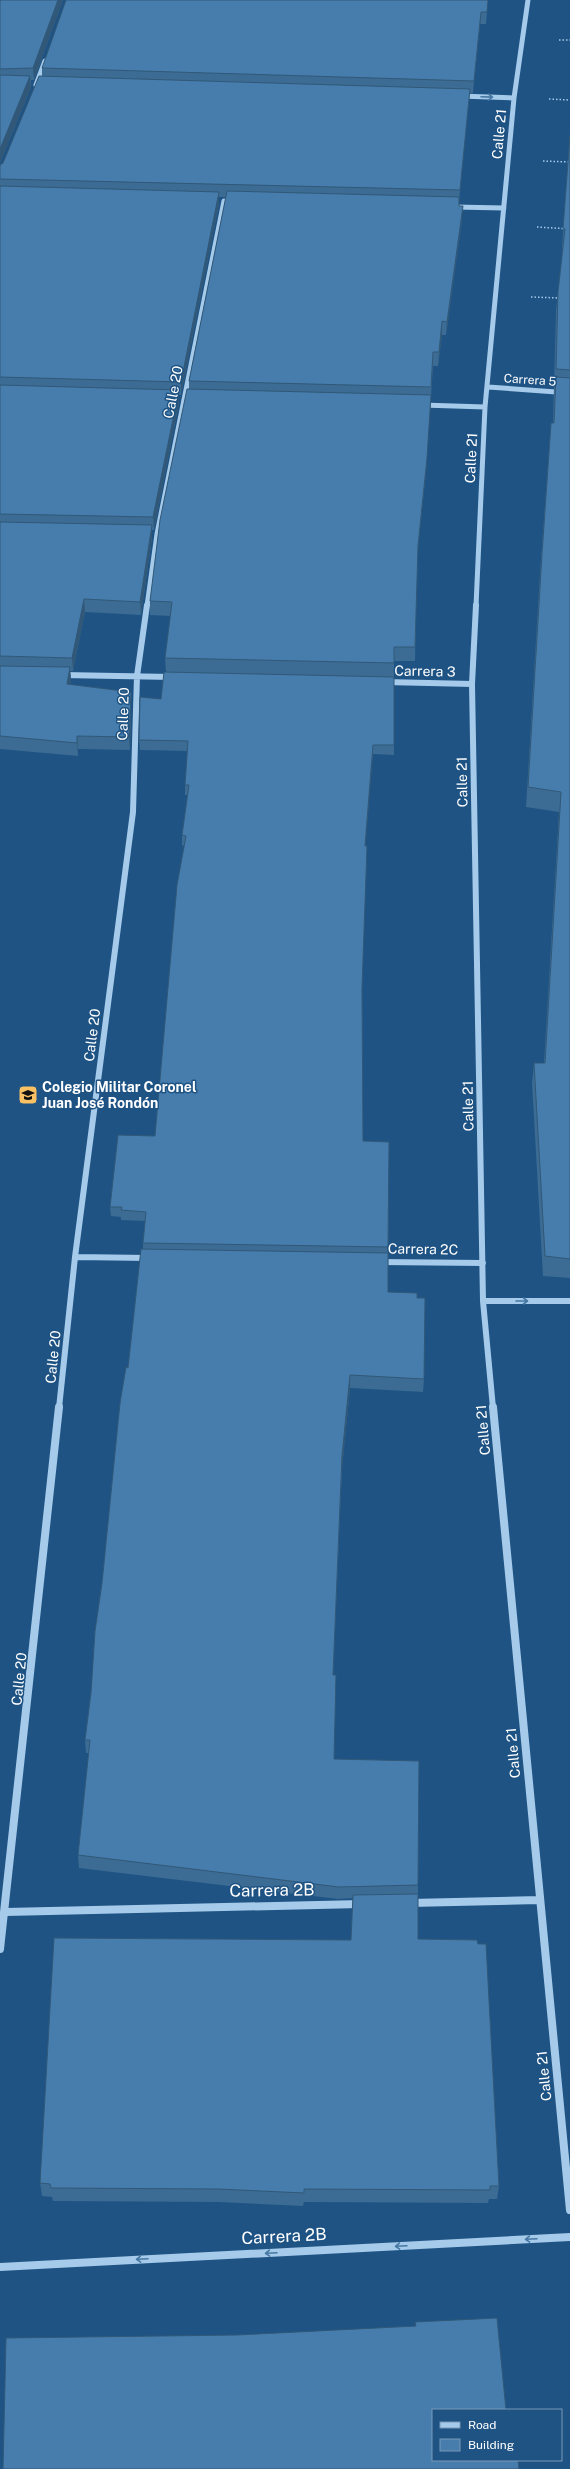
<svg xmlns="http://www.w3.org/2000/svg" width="570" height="2469" font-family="'Public Sans',sans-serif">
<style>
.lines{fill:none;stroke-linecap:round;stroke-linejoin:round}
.path{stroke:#a5caea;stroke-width:1.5;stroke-dasharray:1.5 2;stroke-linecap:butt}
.minor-far2{stroke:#a5caea;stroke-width:5}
.minor-far1{stroke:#a5caea;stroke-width:6}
.minor{stroke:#a5caea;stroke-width:8}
.wall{fill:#3c6c94}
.shaded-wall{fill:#315878}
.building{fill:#467dac;stroke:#315878}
.oneway{stroke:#4677a3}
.labels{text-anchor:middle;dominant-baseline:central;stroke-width:3;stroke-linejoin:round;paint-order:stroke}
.far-street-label{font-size:12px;fill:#fff;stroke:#1e5384}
.street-label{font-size:14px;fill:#fff;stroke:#1e5384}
.poi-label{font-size:14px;font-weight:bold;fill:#fff;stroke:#1e5384;text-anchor:start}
.near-street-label{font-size:17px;fill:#fff;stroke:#1e5384}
</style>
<rect width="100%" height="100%" fill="#1e5384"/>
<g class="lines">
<path class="path" d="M559 40H570
M549 99 570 100
M543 161 570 162
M537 227 570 229
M531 297 560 298"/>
<path class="minor-far2" d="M36 85 45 61
M460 96 514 98
M454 207 504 208
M488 387 570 393
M422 405 485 407
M147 606 157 534 224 201
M476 606 485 407 514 98 528 0"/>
<path class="minor-far1" d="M476 605 472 684 483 1301 493 1408
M63 675 172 677
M385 682 472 684
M75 1257 149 1258
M379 1262 483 1263
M483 1301H570
M59 1408 75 1257 133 812 137 676 147 605"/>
<path class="minor" d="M493 1407 570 2210
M410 1903 539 1900
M6 1912 361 1904
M0 1949 59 1407
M0 2267 570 2237"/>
</g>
<path class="wall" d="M0 0H63L34 80H31V88L0 163Z
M488 0 486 24H480L473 93H469L459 203V206L462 220 446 335H442L438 366H433L426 472 417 557 415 661H394V755L373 754 365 846 362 989 363 1141 389 1142 388 1292 417 1298 424 1379 423 1392 350 1388 342 1469 333 1675 334 1759 418 1885V1939L499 2186 497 2199H489L488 2203 304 2202 303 2206 219 2202 53 2201 52 2197 42 2196 40 2183 351 1940 353 1898 338 1899 79 1868 78 1855 89 1753H86L85 1740 91 1693 102 1583 128 1368 143 1249V1243L145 1221 121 1220V1217L111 1216 110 1207 155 1136 184 846 182 845V835L188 795H185V785L188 751 140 750 139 740 161 699 166 672 165 658 171 616 150 615V601L189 389V381L226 197H219V204L181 395H179V403L154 530H152V538L141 615 85 612 73 671H70L71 680 70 685 131 692V705L130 750 78 749V756L0 749V165L3 163 42 76V68Z
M570 133V1278L543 1276 532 1083 534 1063H544L559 812 526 807 540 573 551 423H553L556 311 563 248H562Z"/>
<path class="shaded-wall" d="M58 0H63L34 80 33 68Z
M481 12 480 24 473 93 474 81Z
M30 76 31 88 0 163V149Z
M470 89 469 101 459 203 460 190Z
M219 192V204L181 395V382Z
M463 206 462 220 446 335 447 322Z
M442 321V335L438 366 439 352Z
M179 390V403L154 530 153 517Z
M431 395 426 472 417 561 418 546Z
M152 525V538L141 615 140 602Z
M84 599 85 612 73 671 72 658Z
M70 667 71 680 68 697 67 684Z
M131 692V705L130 750 129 737Z
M77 736 78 749V756L77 743Z
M373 745V754L365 856V846Z
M350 1375V1388L342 1469V1456Z"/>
<path class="building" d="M0 0H58L33 68 0 69Z
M66 0H488L487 12H481L474 81 42 68Z
M0 75 30 76 0 149Z
M39 76 470 89 460 190 0 179V165L3 163Z
M570 135V370L556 369 558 292 565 229H563Z
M0 186 219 192 181 382 0 377Z
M227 191 459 197V206H463L447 322 442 321 439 352H433L431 387 189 381Z
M556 377 570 378V1259L545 1256 534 1063H545L561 792 528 787 542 554 551 423H554Z
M0 385 179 390 153 517 0 514Z
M187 389 431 395 427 458 418 546 415 647H394V663L165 658 172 602 150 601 160 520Z
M0 522 152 525 140 602 84 599 72 658 0 656Z
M0 666 70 667 67 684 131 692 129 737 77 736V743L0 736Z
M164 672 394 677V745H373L365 846H367L362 988 363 1141 389 1142 388 1247 143 1243 146 1212 121 1210 122 1207H110L118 1135 155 1136 177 885 186 836 182 835 189 785H185L188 741 139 740 140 697 161 699Z
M141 1249 388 1253V1292L417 1293V1298H425L424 1379 350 1375 342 1456 333 1675H336L334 1759 419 1761 418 1885 339 1887 78 1855 90 1740H85L91 1693 95 1631 102 1583 120 1403 126 1367 128 1368Z
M418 1894V1939L477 1940 478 1944H486L499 2186H490V2190L304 2189V2193L218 2189 51 2188 50 2184 40 2183 54 1938 351 1940 353 1895Z
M497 2318 506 2410H433V2460H518L519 2469H3L6 2338 237 2335 416 2326 415 2322Z"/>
<defs><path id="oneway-shaft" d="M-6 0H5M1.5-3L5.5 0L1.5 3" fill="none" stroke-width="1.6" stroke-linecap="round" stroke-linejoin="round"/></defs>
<g class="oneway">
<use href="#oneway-shaft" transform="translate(487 97) rotate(2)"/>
<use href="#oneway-shaft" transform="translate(522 1301)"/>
<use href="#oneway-shaft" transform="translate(531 2239) rotate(177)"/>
<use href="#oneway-shaft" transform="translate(401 2246) rotate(177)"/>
<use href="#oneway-shaft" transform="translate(271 2253) rotate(177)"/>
<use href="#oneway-shaft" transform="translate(142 2259) rotate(177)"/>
</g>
<defs>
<g id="school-square" transform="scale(1)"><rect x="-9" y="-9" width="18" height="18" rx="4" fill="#f9c164" stroke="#1e5384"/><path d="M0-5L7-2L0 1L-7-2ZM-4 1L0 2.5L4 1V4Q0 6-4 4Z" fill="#111"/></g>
</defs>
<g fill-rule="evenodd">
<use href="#school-square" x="28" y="1095"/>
</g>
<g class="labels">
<g class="far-street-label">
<text transform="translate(530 380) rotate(4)">Carrera 5</text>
</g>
<g class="street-label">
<text transform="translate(499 134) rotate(-85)">Calle 21</text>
<text transform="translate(173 392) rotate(-79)">Calle 20</text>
<text transform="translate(471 458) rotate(-87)">Calle 21</text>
<text transform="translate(425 671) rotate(1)">Carrera 3</text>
<text transform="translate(123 714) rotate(-88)">Calle 20</text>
<text transform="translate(462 782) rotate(-91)">Calle 21</text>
<text transform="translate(92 1035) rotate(-83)">Calle 20</text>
<text transform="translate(468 1106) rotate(-91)">Calle 21</text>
<text transform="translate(423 1249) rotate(1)">Carrera 2C</text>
<text transform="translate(53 1357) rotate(-84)">Calle 20</text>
<text transform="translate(483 1430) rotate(-95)">Calle 21</text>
<text transform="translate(19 1679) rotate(-84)">Calle 20</text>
<text transform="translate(513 1753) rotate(-95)">Calle 21</text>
<text transform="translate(544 2076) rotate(-96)">Calle 21</text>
</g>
<g class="poi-label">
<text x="42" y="1087">Colegio Militar Coronel<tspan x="42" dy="16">Juan José Rondón</tspan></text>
</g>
<g class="near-street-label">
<text transform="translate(272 1890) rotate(-1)">Carrera 2B</text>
<text transform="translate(284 2236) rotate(-3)">Carrera 2B</text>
</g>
</g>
<rect x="432" y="2409" width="130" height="52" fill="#1e5384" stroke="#7898b5"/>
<rect x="440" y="2422" width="20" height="6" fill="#a5caea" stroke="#7898b5"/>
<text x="468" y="2429" font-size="12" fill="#ffffff">Road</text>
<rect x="440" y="2439" width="20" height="12" fill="#467dac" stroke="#7898b5"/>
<text x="468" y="2449" font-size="12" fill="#ffffff">Building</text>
</svg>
